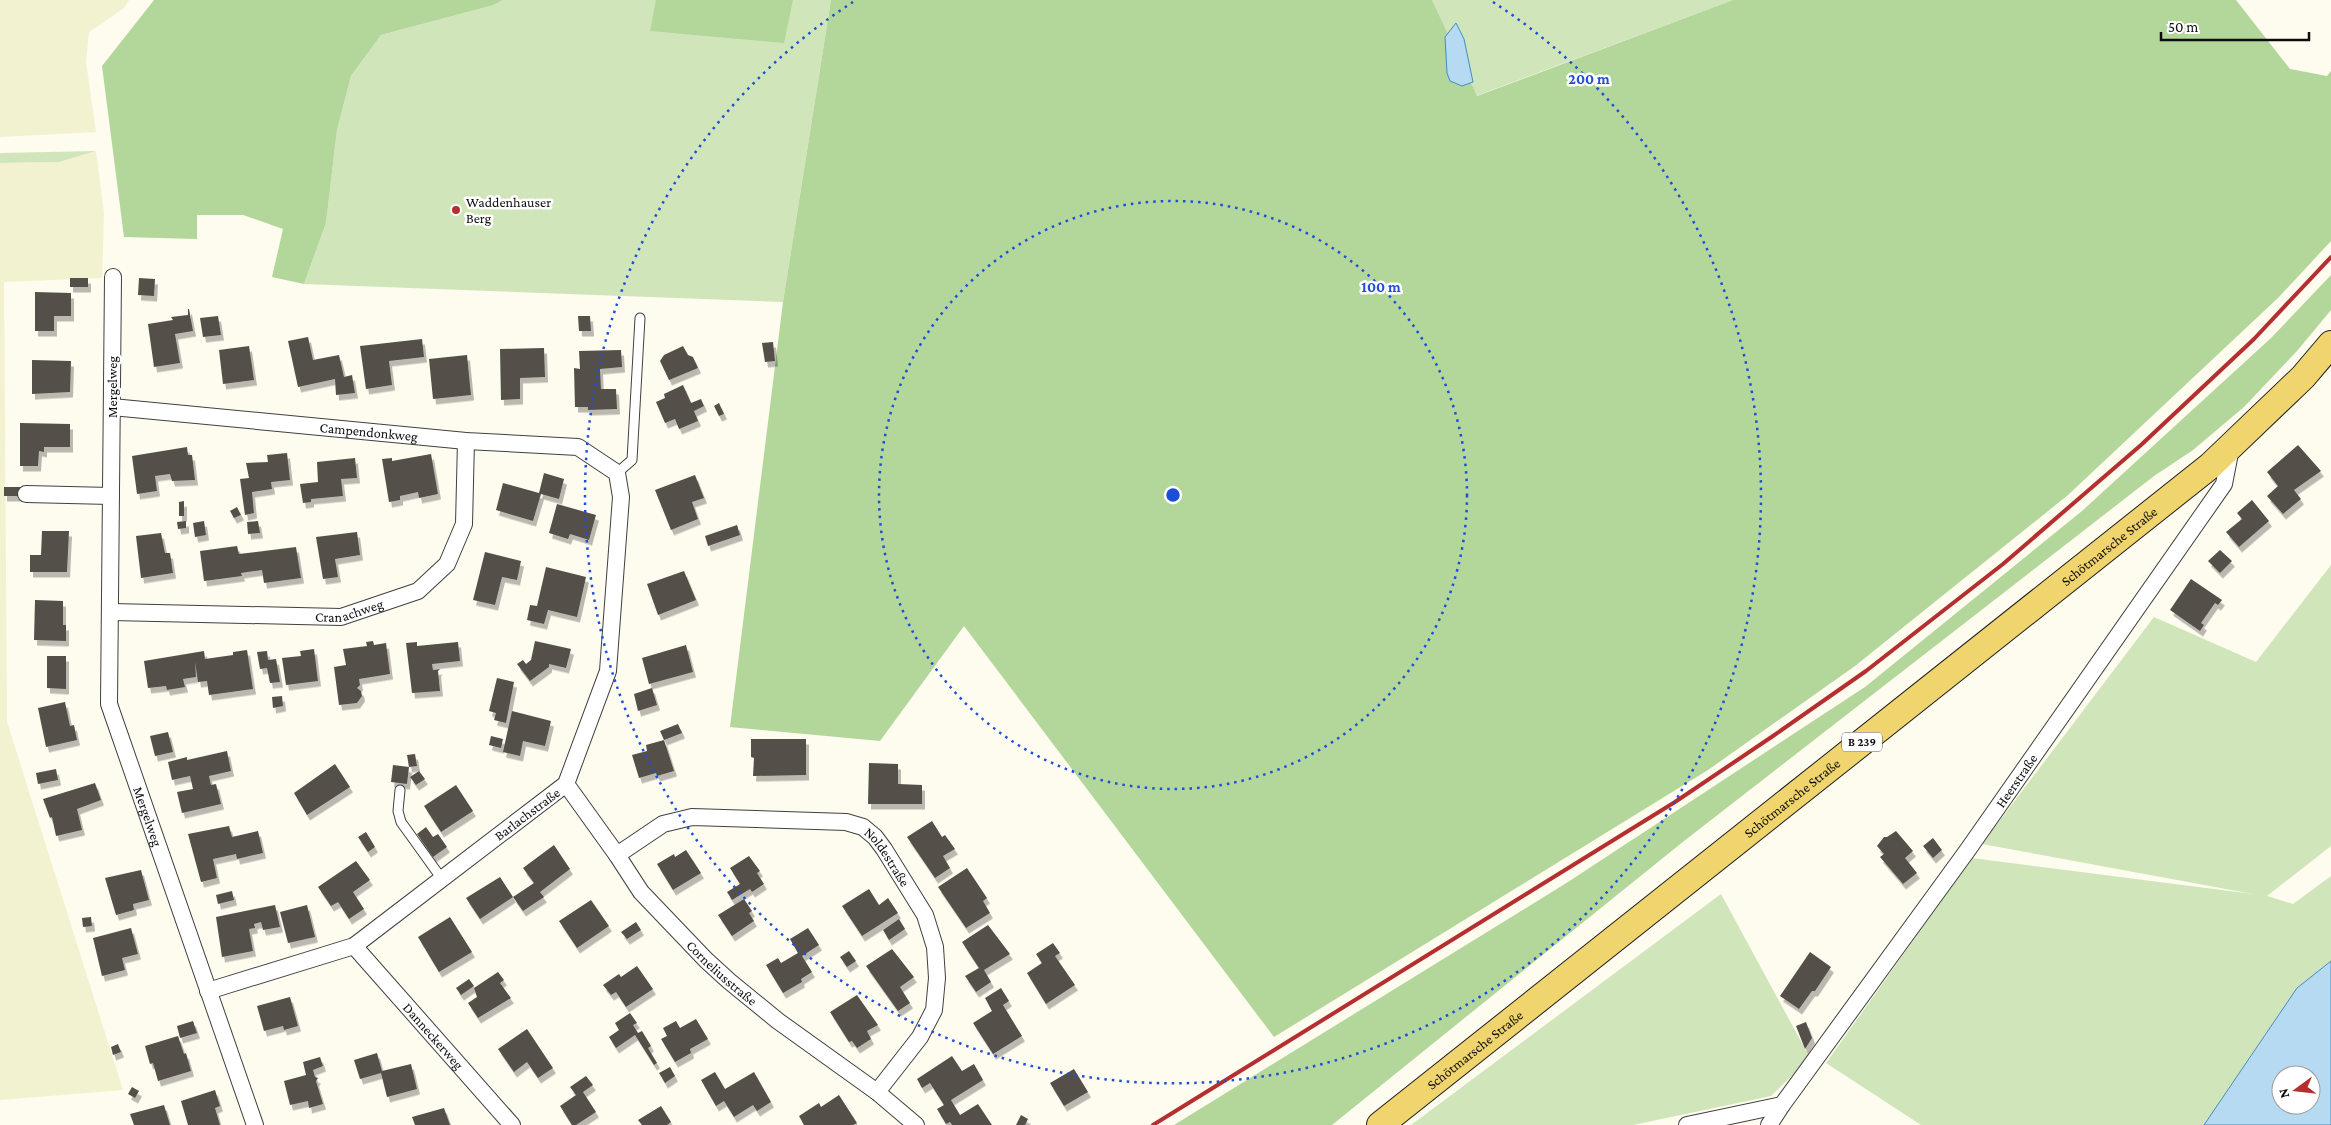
<svg xmlns="http://www.w3.org/2000/svg" width="2331" height="1125" font-family="'Crimson Pro',serif">
<style>
.farmland{fill:#f2f1d0}
.green{fill:#d0e6ba}
.forest{fill:#b3d69b}
.water{fill:#b6daf2;stroke:#428cc5;fill-rule:evenodd}
.building{fill:#554f4a;filter:url(#shadow)}
.lines{fill:none;stroke-linecap:round;stroke-linejoin:round}
.service-casing{stroke:#404040;stroke-width:11}
.minor-casing{stroke:#404040;stroke-width:18}
.primary-casing{stroke:#1e1e1e;stroke-width:28}
.service{stroke:#fff;stroke-width:9}
.minor{stroke:#fff;stroke-width:16}
.primary{stroke:#f0d46d;stroke-width:26}
.rail{stroke:#b52e30;stroke-width:4}
.ring{fill:none;stroke:#1d4ed8;stroke-width:2.5;stroke-dasharray:2.5 5}
.poi-dot{fill:#b52e30;stroke:#fff;stroke-width:2}
.labels{text-anchor:middle;dominant-baseline:central;stroke-width:5;stroke-linejoin:round;paint-order:stroke}
.shield{fill:#fff;stroke:#565656;stroke-width:1}
.shield-label{font-size:12px;font-weight:bold;fill:#0d0d0d}
.poi-label{font-size:14px;fill:#0d0d0d;stroke:#fff;text-anchor:start}
.street-label{font-size:14px;fill:#0d0d0d;stroke:#fff}
.centre{fill:#1d4ed8;stroke:#fff;stroke-width:2.5}
.ring-label{font-size:15px;text-anchor:middle;font-weight:bold;fill:#1d4ed8;stroke:#fff;stroke-width:5;stroke-linejoin:round;paint-order:stroke}
</style>
<defs>
<filter id="shadow"><feDropShadow dx="3" dy="5.5" stdDeviation="0" flood-color="#0004"/></filter>
</defs>
<rect width="100%" height="100%" fill="#fefbef"/>
<path class="farmland" d="M0 0H129L124 8 89 32 86 62 96 132 0 137Z
M96 151 104 213 102 278 4 282 7 722 123 1090 0 1100V163L59 162Z"/>
<path class="green" d="M503 0H831L783 302 304 284 326 223 337 130 351 76 381 35 494 5Z
M1432 0H1733L1476 96Z
M96 151 59 162 0 163V153Z
M2331 565V846L2267 896 2293 904 2331 876V961L2297 988 2204 1125H1921L1826 1063 1972 858 2253 894 1982 844 2154 617 2256 662Z
M1721 894 1810 1058 1771 1096 1633 1125H1411Z"/>
<path class="forest" d="M154 0H503L494 5 381 35 351 76 337 130 326 223 304 284 272 277 283 229 243 215H197V239L124 237 102 66Z
M656 0H793L784 43 650 31Z
M831 0H1432L1477 96 1733 0H2236L2290 69 2327 76 2331 71V241L2279 297 2068 495 1855 666 1708 770 1274 1037 964 626 880 741 730 727 783 302Z
M2331 275V310L2297 351 2244 407 2193 450 2154 476 1684 841 1332 1125H1174L1568 882 1865 687 2082 511 2271 338Z"/>
<path class="water" d="M1456 23 1464 39 1473 82 1462 86 1450 81 1447 73 1445 37Z
M2331 961V1125H2204L2297 988ZM2281 1075H2311V1105H2281Z"/>
<path class="building" d="M70 278H88V287H70Z
M139 278 155 279 154 296 138 295Z
M35 292 71 293V316H54V331H35Z
M188 309H189L193 331 175 334 180 363 154 367 148 324 173 320 171 317 188 315Z
M218 316 221 335 203 337 200 318Z
M578 316H590L591 331H579Z
M308 337 313 360 339 355 344 377 352 375 355 393 336 395 335 379 298 387 288 341Z
M422 339 424 357 389 361 392 385 366 389 360 346Z
M773 342 775 361 765 362 762 343Z
M249 346 254 380 223 384 219 350Z
M683 346 688 355 693 357 698 368 669 380 660 361 664 355Z
M544 348 545 377 520 378V399L501 400 500 349Z
M621 350 622 367 600 369 601 389H616L617 409 588 410V407H575L574 368 580 369 579 351Z
M467 355 471 395 433 399 429 359Z
M32 360 71 361 70 392 32 394Z
M683 385 691 403 701 399 704 406 694 411 698 421 679 429 675 419 665 423 656 402 665 398 664 394Z
M719 403 724 414 719 416 714 406Z
M20 423 70 424V447H44V452L39 451 38 466H20Z
M2298 445 2321 471 2294 490 2301 499 2283 514 2267 496 2278 486 2267 472Z
M187 447 188 455H192L195 480 172 481 170 474 155 476 157 491 137 494 132 456Z
M287 453 290 480 271 482 272 489 252 492 254 513 245 515 240 479 249 478 246 463 268 462 267 455Z
M431 454 438 494 419 498 418 492 400 496V500L389 502 382 459 392 458V461Z
M355 458 357 478 341 479 343 496 311 499V502L303 503 300 484 318 482 317 462Z
M544 473 564 479 559 499 541 494 533 521 496 510 503 483 539 493Z
M695 475 704 498 692 502 698 519 671 530 655 490Z
M4 487H21V496H4Z
M2252 500 2269 521 2239 547 2226 532 2242 519 2237 513Z
M184 501V516H179V502Z
M557 504 596 515 589 540 570 534 568 539 549 533Z
M237 507 241 515 234 518 230 511Z
M186 521V528L178 529 177 522Z
M204 521 206 535 195 537 193 523Z
M258 521 260 533 248 534 247 522Z
M737 525 740 535 708 546 705 536Z
M42 531H69L67 572H30V555H41Z
M357 532 360 555 335 559 338 577 323 579 316 537Z
M161 533 165 553H170L173 573 141 578 136 536Z
M237 546 239 554 296 547 301 578 264 583 262 570 241 573 242 576 204 581 200 551Z
M2220 550 2232 561 2220 573 2208 561Z
M485 552 521 561 517 580 502 577 495 605 473 600Z
M546 567 586 577 577 617 548 610 544 624 527 620 530 605 537 606Z
M684 571 696 600 658 615 647 584Z
M2191 579 2222 600 2218 605 2215 603 2201 623 2204 625 2200 631 2170 610Z
M35 600 63 601V625H66V641L34 640Z
M373 641 374 645 386 643 390 674 359 679 360 685 357 688 361 691 362 696 357 703 339 705 334 667 346 665 343 649 367 646 366 642Z
M535 641 571 649 566 668 549 664V667L530 681 517 664 523 660 526 664 531 660Z
M417 642V646L458 642 460 661 432 664 433 670 440 669 438 671 440 691 412 693 406 643Z
M686 645 693 672 649 684 642 658Z
M314 649 318 681 286 685 282 658 301 656 300 651Z
M247 650 253 689 209 695 207 681 198 682 195 662 196 677 183 679 185 687 167 690 166 686 148 688 144 661 204 651 205 659 233 655V652Z
M267 651 268 660 276 659 280 682 270 683 267 668 260 669 257 652Z
M47 656H66V689L47 688Z
M497 678 514 682 506 723 494 720 496 713 489 711Z
M652 688 657 705 638 711 634 694Z
M282 696 283 706 273 708 272 697Z
M65 702 70 726 74 725 77 740 46 747 38 708Z
M512 711 551 721 545 746 523 741 520 756 503 752Z
M678 724 682 733 664 740 674 771 657 776 656 773 639 778 632 755 647 751 646 745 664 740 660 731Z
M168 732 173 752 155 756 150 736Z
M491 736 503 739 501 748 489 745Z
M751 739H806V775L753 776 754 758 751 757Z
M227 751 231 771 209 776 211 785 216 784 221 804 182 813 177 792 193 789 190 776 172 780 168 762 187 757V760Z
M415 754 417 766 409 767 407 755Z
M869 763 898 764V784L922 785V804H868Z
M335 764 350 787 307 815 294 793Z
M393 765 409 767 407 784 391 782Z
M56 769 58 780 38 784 36 773Z
M419 771 425 779 416 785 410 777Z
M95 783 101 800 77 809 82 830 56 836 52 817 50 818 43 799Z
M456 785 473 811 441 832 424 806Z
M932 821 942 837 945 835 955 849 943 856 950 868 935 878 907 837Z
M229 826 232 837 258 831 263 853 237 859 236 854 213 859 217 878 201 882 188 834Z
M426 827 433 837 438 834 447 847 433 857 417 834Z
M1896 831 1913 851 1905 858 1917 873 1903 884 1880 857 1884 854 1877 846 1884 837H1887Z
M366 832 375 847 368 852 358 837Z
M1933 838 1942 850 1933 858 1923 846Z
M554 845 570 869 540 892 544 897 523 911 513 897 534 883 523 868Z
M686 850 701 873 673 890 657 864 674 854 675 857Z
M749 856 760 871 757 873 764 884 752 892 750 889 732 900 727 892 740 884 730 868Z
M356 861 370 880 353 892 364 909 349 919 338 902 331 906 318 887Z
M967 868 987 898 983 901 990 913 966 928 938 887Z
M141 870 149 900 133 904 134 910 116 915 105 878Z
M500 877 513 897 480 919 466 898Z
M869 889 879 905 888 898 898 913 862 936 842 906Z
M232 891 234 900 218 904 216 895Z
M744 899 752 911 749 913 754 921 732 936 718 915Z
M591 900 609 926 577 948 559 921Z
M275 905 280 927 263 930 261 922 254 924 255 928 249 929 253 951 222 957 216 917Z
M307 905 315 937 288 943 280 912Z
M91 917 92 926 83 927 82 918Z
M450 917 472 952 439 972 418 937Z
M899 919 905 929 889 940 883 930Z
M636 922 641 930 627 939 621 932Z
M988 925 1010 954 984 970 991 982 976 992 965 976 979 968 962 942Z
M131 928 138 954 122 958 125 970 102 976 93 938Z
M808 928 819 945 802 956 812 972 801 979 802 982 783 993 766 965 778 958 781 963 798 953 790 939Z
M1053 943 1060 953 1055 956 1075 985 1046 1004 1027 973 1042 963 1036 954Z
M892 949 914 977 900 987 910 1003 898 1011 866 966Z
M849 951 856 961 847 967 840 957Z
M1810 952 1831 967 1815 991H1812L1799 1009 1780 996Z
M637 966 653 989 626 1007 616 992 611 995 603 985 619 974 621 977Z
M498 972 504 980 500 983 511 998 478 1018 468 1003 477 997 474 988Z
M469 979 474 986 461 995 456 988Z
M1001 988 1009 1001 1003 1005 1022 1036 993 1054 973 1023 992 1011 985 998Z
M857 995 878 1025 867 1031 871 1039 857 1048 852 1041 849 1042 830 1012Z
M290 997 298 1026 284 1030 283 1026 264 1031 257 1006Z
M630 1013 637 1023 633 1025 638 1033 642 1031 651 1046 648 1048 657 1063 654 1065 635 1035 616 1048 609 1037 619 1030 615 1023Z
M696 1019 708 1039 690 1049 691 1053 675 1062 661 1039 667 1036 663 1028 676 1021 680 1028Z
M193 1021 197 1033 180 1038 177 1026Z
M1806 1022 1812 1038 1805 1049 1796 1026Z
M527 1029 553 1068 538 1078 527 1062 514 1072 498 1049Z
M178 1036 184 1054 186 1053 191 1071 158 1081 153 1063 150 1064 145 1046Z
M118 1044 121 1052 113 1055 111 1047Z
M377 1053 382 1071 411 1064 417 1089 387 1097 381 1073 360 1079 354 1060Z
M952 1056 962 1071 974 1064 983 1080 951 1100 960 1115 978 1104 992 1125H952L950 1122 946 1124 937 1109 944 1105 930 1083 922 1088 917 1079Z
M320 1057 323 1066 313 1070 315 1077 318 1078 316 1081 323 1104 309 1108 308 1101 290 1105 284 1081 306 1075 303 1062Z
M670 1067 675 1076 665 1083 659 1073Z
M1074 1069 1088 1092 1064 1106 1050 1083Z
M715 1072 725 1089 754 1072 771 1102 757 1111 753 1105 734 1117 724 1101 716 1106 701 1080Z
M586 1076 593 1085 583 1092 596 1112 576 1125H572L560 1106 576 1095 570 1087Z
M132 1087 139 1091 135 1098 128 1094Z
M215 1090 220 1106 215 1108 220 1125H188L181 1101Z
M839 1095 857 1123 853 1125H804L799 1116 819 1103 821 1107Z
M164 1105 170 1125H134L130 1114Z
M661 1106 671 1122 667 1125H642L638 1120Z
M444 1108 450 1125H415L412 1117Z
M1021 1115 1028 1119 1025 1125H1016Z"/>
<g class="lines">
<g class="service-casing">
<path id="service" d="M617 473 632 460 640 318
M400 790 398 811 401 822 442 879"/>
</g>
<g class="minor-casing">
<g id="minor">
<path id="s1" d="M113 277 109 704 255 1125"/>
<path id="s2" d="M112 407 466 441 578 447 617 473 621 497 608 671 566 784 354 946 208 991"/>
<path d="M26 494 111 496"/>
<path id="s3" d="M111 612 341 617 418 591 447 564 464 524 466 441"/>
<path id="s4" d="M566 784 617 855 641 892 706 960 729 981 778 1021 877 1092 916 1125"/>
<path id="s5" d="M617 855 663 824 692 817 846 822 863 827 875 837 884 849 925 915 935 947 937 978 934 1010 920 1037 877 1092"/>
<path id="s6" d="M354 946 512 1125"/>
<path d="M1687 1125 1782 1105"/>
<path id="s7" d="M1769 1125 1782 1105 1967 851 2224 484 2231 448"/>
</g>
</g>
<g class="primary-casing">
<g id="primary">
<path id="s8" d="M1380 1125 2210 466 2303 377 2331 344"/>
</g>
</g>
<use href="#service" class="service"/>
<use href="#minor" class="minor"/>
<use href="#primary" class="primary"/>
<path class="rail" d="M1153 1125 1675 802 1773 736 1866 671 2003 564 2141 445 2254 339 2331 257"/>
</g>
<g class="ring">
<circle cx="1173" cy="495" r="294"/>
<path d="M1493 2A588 588 0 1 1 853 2"/>
</g>
<circle class="poi-dot" cx="456" cy="210" r="5"/>
<g class="labels">
<rect class="shield" x="1842" y="732.5" width="40" height="19" rx="4"/>
<g class="shield-label">
<text x="1862" y="742">B 239</text>
</g>
<g class="poi-label">
<text x="466" y="202">Waddenhauser<tspan x="466" dy="16">Berg</tspan></text>
</g>
<g class="street-label">
<text transform="translate(112 387) rotate(-90)">Mergelweg</text>
<text stroke="none"><textPath href="#s2" startOffset="258">Campendonkweg</textPath></text>
<text stroke="none"><textPath href="#s8" startOffset="931">Schötmarsche Straße</textPath></text>
<text stroke="none"><textPath href="#s3" startOffset="239">Cranachweg</textPath></text>
<text stroke="none"><textPath href="#s7" startOffset="424">Heerstraße</textPath></text>
<text stroke="none"><textPath href="#s8" startOffset="526">Schötmarsche Straße</textPath></text>
<text transform="translate(527 814) rotate(-37)">Barlachstraße</text>
<text stroke="none"><textPath href="#s1" startOffset="546">Mergelweg</textPath></text>
<text stroke="none"><textPath href="#s5" startOffset="296">Noldestraße</textPath></text>
<text stroke="none"><textPath href="#s4" startOffset="246">Corneliusstraße</textPath></text>
<text stroke="none"><textPath href="#s6" startOffset="120">Danneckerweg</textPath></text>
<text stroke="none"><textPath href="#s8" startOffset="121">Schötmarsche Straße</textPath></text>
</g>
</g>
<circle cx="1173" cy="495" r="8" class="centre"/>
<g class="ring-label">
<text x="1589" y="84">200 m</text>
<text x="1381" y="292">100 m</text>
</g>
<g transform="translate(2296 1090) rotate(255)"><circle r="24" fill="#ffffff" stroke="#9e9e9e"/>
<path d="M0-4L9 19L0 12L-9 19Z" fill="#b52e30"/>
<text y="-8" font-size="14" font-weight="bold" text-anchor="middle" fill="#0d0d0d">N</text>
</g>
<path d="M2161 32v8h148v-8" fill="none" stroke="#0d0d0d" stroke-width="2.5"/>
<text x="2168" y="32" font-size="15" fill="#0d0d0d" stroke="#ffffff" stroke-width="4" paint-order="stroke">50 m</text>
</svg>
